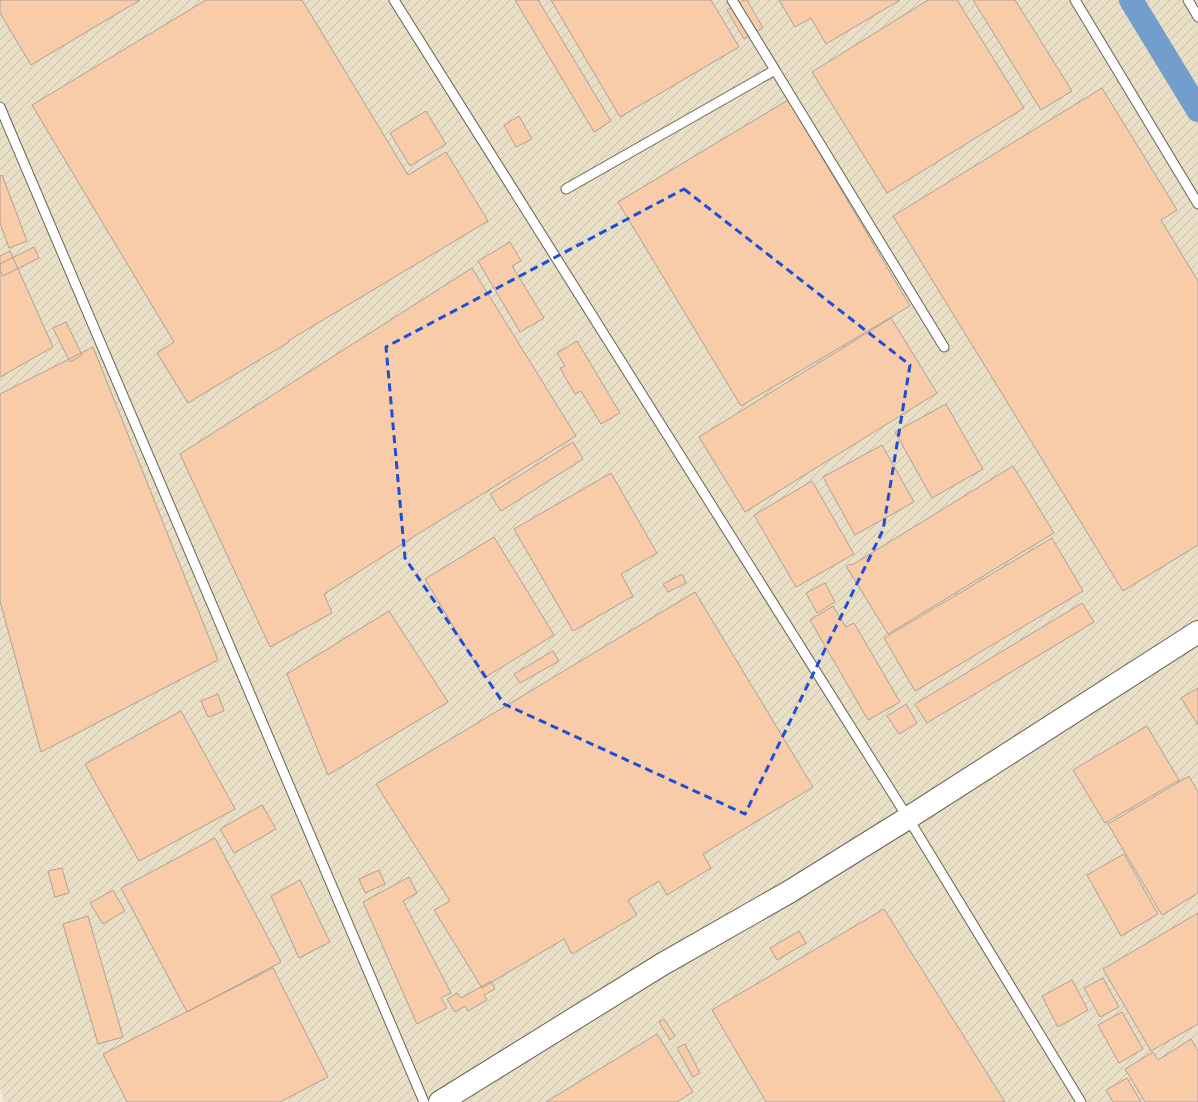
<svg xmlns="http://www.w3.org/2000/svg" width="1198" height="1102" font-family="Lora,serif">
<style>
.industrial{fill:url(#industrial-furrows)}
.lines{fill:none;stroke-linecap:round;stroke-linejoin:round}
.canal{stroke:#729dcd;stroke-width:24}
.building{fill:#f8cca9;stroke:#b0a094}
.service-casing{stroke:#696453;stroke-width:11}
.tertiary-casing{stroke:#696453;stroke-width:24}
.service{stroke:#fff;stroke-width:9}
.tertiary{stroke:#fff;stroke-width:22}
.marked{fill:none;stroke:#1d4ed8;stroke-width:3;stroke-dasharray:8 5;stroke-linejoin:round}
</style>
<defs>
<pattern id="industrial-furrows" width="10" height="10" patternUnits="userSpaceOnUse"><rect width="10" height="10" fill="#e8dfc6"/><path d="M-1 1l2-2M0 10L10 0M9 11l2-2" fill="none" stroke="#c7bfaa"/></pattern>
</defs>
<rect width="100%" height="100%" fill="#f1ebd8"/>
<path class="industrial" d="M0 0H1198V1102H4L0 1087Z"/>
<g class="lines">
<path class="canal" d="M1131 0 1198 110"/>
</g>
<path class="building" d="M0 0H140L31 65 0 13Z
M206 0H302L408 175 446 152 488 221 288 341 289 342 188 403 157 353 174 342 32 105Z
M515 0H538L611 121 594 132Z
M551 0H711L739 47 620 117Z
M744 0H747L763 28 744 39 727 10Z
M779 0H900L826 44 811 18 795 27Z
M928 0H957L1024 108 887 193 812 72Z
M973 0H1015L1072 91 1041 110Z
M1102 88 1177 210 1161 220 1198 281V545L1123 591 893 216Z
M788 100 910 306 741 406 618 202Z
M426 111 446 144 410 166 390 133Z
M519 116 532 139 516 147 504 125Z
M2 175 27 241 9 248 0 223V176Z
M510 242 521 261 512 266 544 318 520 332 478 261Z
M34 247 39 258 3 276 0 270V264Z
M10 251 53 347 0 377V256Z
M472 268 576 436 418 534 324 594 332 613 270 647 180 454Z
M891 318 937 393 745 512 699 437Z
M66 322 82 355 70 362 53 328Z
M577 341 620 413 601 424 581 391 575 394 560 368 565 366 557 353Z
M93 347 218 660 41 752 0 601V394Z
M946 404 983 469 932 498 895 432Z
M573 442 583 459 501 511 490 494Z
M882 445 914 502 855 535 823 477Z
M1013 466 1054 533 888 634 846 566 851 564 852 565Z
M611 473 657 553 621 574 633 596 573 631 514 529Z
M812 481 854 554 796 587 754 515Z
M494 537 554 635 484 678 425 579Z
M1052 538 1083 591 915 691 884 638Z
M682 574 686 583 668 592 663 584Z
M825 583 835 602 817 613 806 593Z
M695 592 813 787 703 854 711 868 667 895 659 881 628 900 637 915 572 954 564 939 482 988 434 910 450 901 376 784Z
M1082 603 1094 622 927 723 915 704Z
M833 606 846 627 854 623 900 702 868 720 810 620Z
M389 611 448 702 328 775 287 674Z
M553 651 559 661 520 683 514 674Z
M1198 688V725L1181 698Z
M218 694 224 711 208 717 201 701Z
M906 704 917 723 899 734 887 716Z
M181 711 235 809 139 861 85 764Z
M1147 726 1179 780 1105 823 1073 770Z
M1189 776 1198 792V893L1162 915 1108 824Z
M262 805 276 829 234 853 220 829Z
M215 838 281 962 187 1012 121 888Z
M1124 854 1158 914 1121 936 1087 875Z
M62 868 69 893 55 897 48 871Z
M379 870 385 884 365 893 359 879Z
M409 877 417 893 403 901 451 993 441 998 447 1008 417 1024 363 902Z
M300 880 330 942 299 958 271 896Z
M113 890 125 911 103 924 90 903Z
M884 909 1005 1102H766L712 1010Z
M1198 913V1024L1151 1051 1103 969Z
M88 916 123 1037 98 1044 63 924Z
M799 931 806 943 777 960 770 948Z
M273 968 328 1077 280 1102H127L103 1054Z
M1103 978 1119 1007 1100 1017 1084 988Z
M1072 980 1088 1010 1058 1027 1042 996Z
M491 981 495 989 484 995 487 1000 468 1011 465 1006 455 1012 447 999 457 993 461 998Z
M1122 1012 1143 1049 1119 1063 1098 1025Z
M664 1019 675 1036 670 1040 659 1022Z
M657 1034 693 1092 677 1102H546Z
M1191 1039 1198 1051V1102H1145L1125 1069 1153 1052 1158 1060Z
M685 1044 700 1073 693 1077 677 1048Z
M1127 1078 1141 1102H1113L1106 1090Z"/>
<g class="lines">
<g class="service-casing">
<path id="service" d="M394 0 908 818 1081 1102
M1075 0 1198 204
M1188 0 1198 17
M775 70 944 347
M0 107 424 1102
M566 189 775 70 732 0"/>
</g>
<g class="tertiary-casing">
<path id="tertiary" d="M440 1102 661 965 789 892 908 818 1198 632"/>
</g>
<use href="#service" class="service"/>
<use href="#tertiary" class="tertiary"/>
</g>
<path class="marked" d="M684 189 910 365 883 530 745 814 504 704 405 558 386 347Z"/>
</svg>
